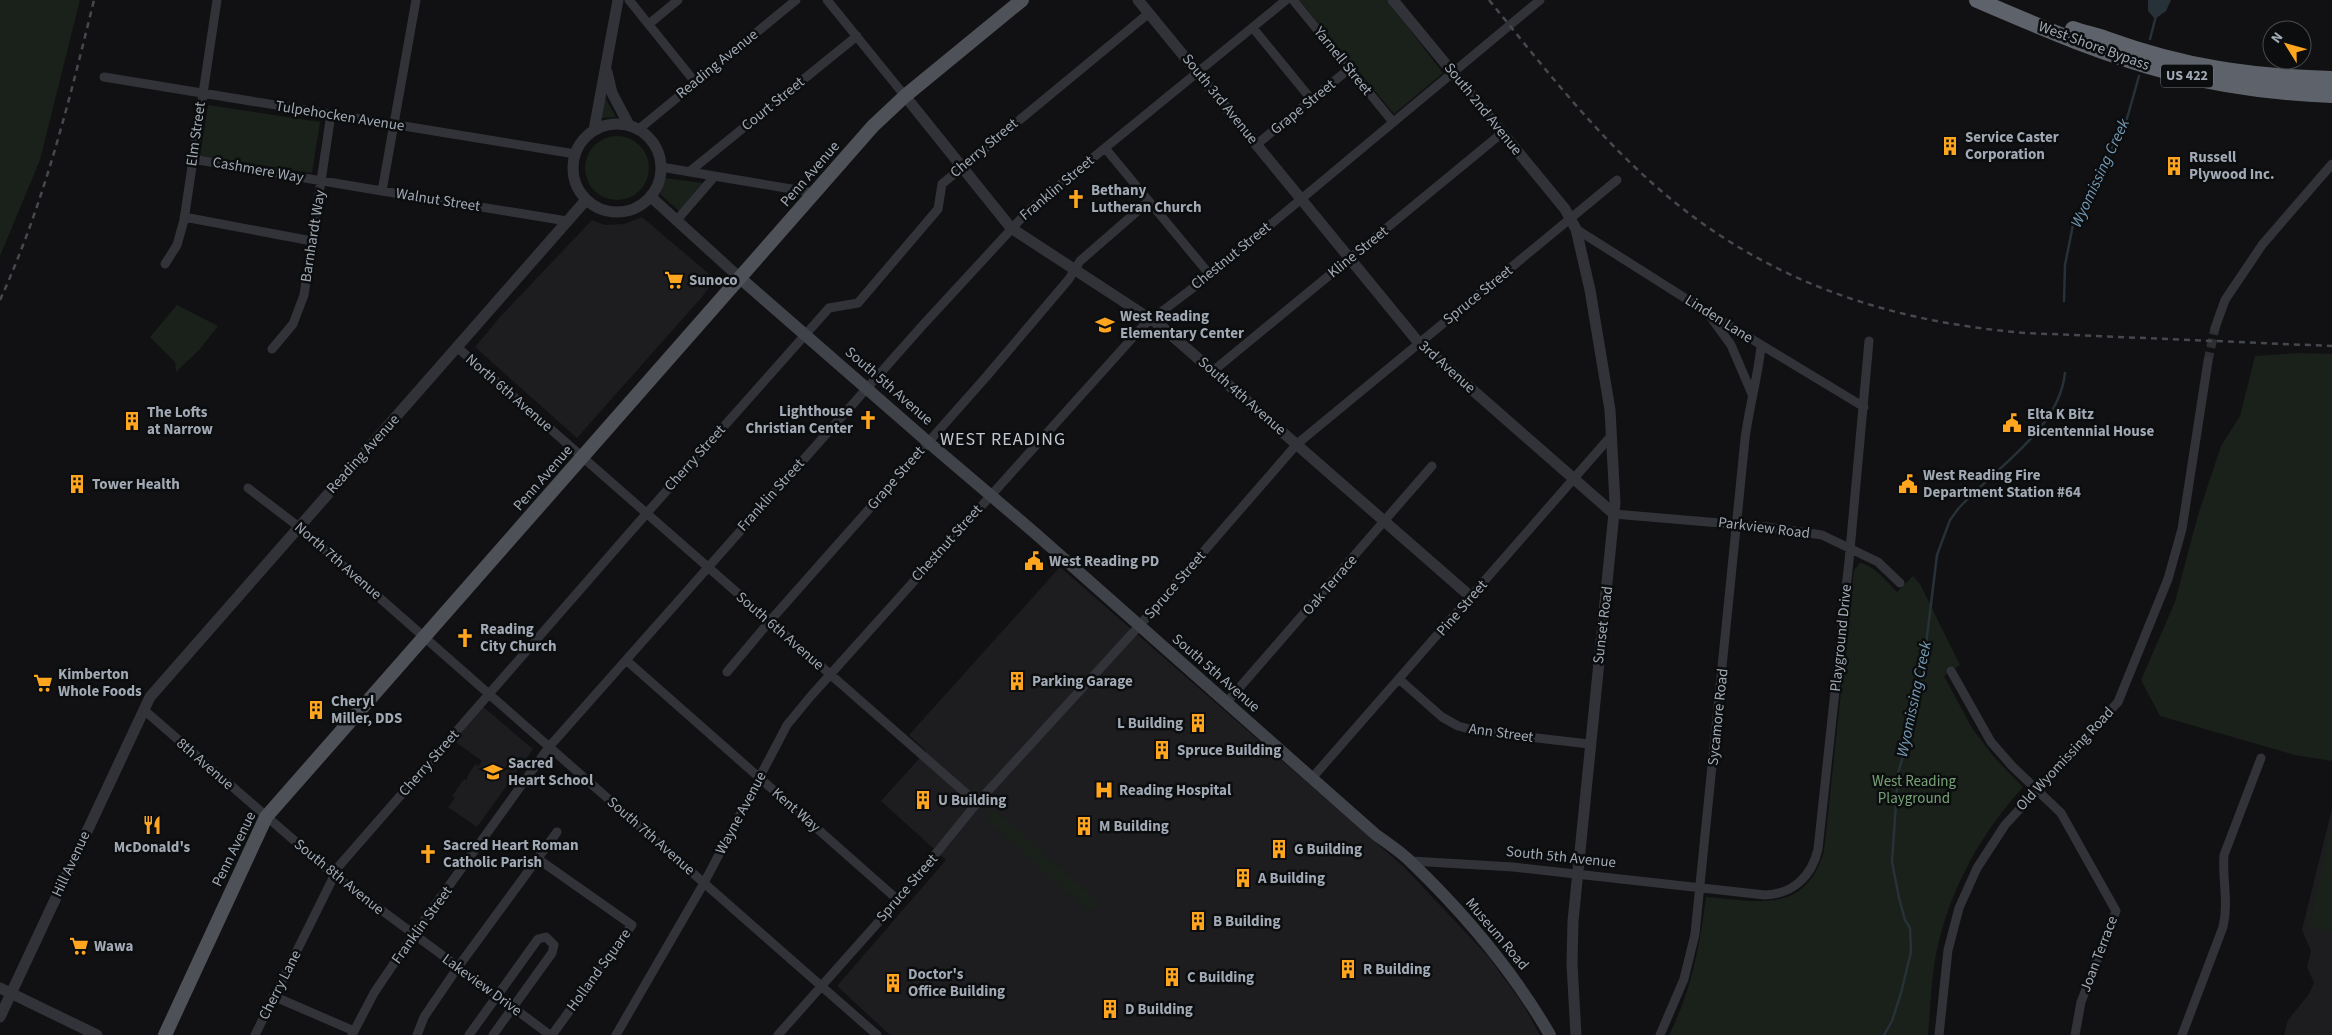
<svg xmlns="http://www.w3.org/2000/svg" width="2332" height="1035" font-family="'Source Sans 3',sans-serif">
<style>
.built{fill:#1d1d20}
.green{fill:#19211a}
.water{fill:#273138}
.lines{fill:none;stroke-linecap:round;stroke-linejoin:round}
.stream{stroke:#273138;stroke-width:2.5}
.minor-tunnel{stroke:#2e2f33;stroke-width:9;stroke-dasharray:9 4.5;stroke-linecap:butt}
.minor{stroke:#323339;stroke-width:9}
.tertiary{stroke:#323339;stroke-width:11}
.secondary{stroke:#404349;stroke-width:12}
.primary{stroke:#4e5158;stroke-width:14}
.motorway{stroke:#5e626a;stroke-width:16}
.rail{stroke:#45484e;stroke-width:2.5;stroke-dasharray:6 5;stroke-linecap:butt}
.labels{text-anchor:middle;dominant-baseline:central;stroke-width:5;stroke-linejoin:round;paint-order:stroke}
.shield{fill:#0c0d0e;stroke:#747a83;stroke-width:1}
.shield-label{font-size:14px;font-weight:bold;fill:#a1a9b5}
.street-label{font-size:15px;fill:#a1a9b5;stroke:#0c0d0e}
.poi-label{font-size:15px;font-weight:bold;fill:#a1a9b5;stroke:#0c0d0e;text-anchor:start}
.park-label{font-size:15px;fill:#76a376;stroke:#0c0d0e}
.water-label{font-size:16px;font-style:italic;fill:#749ab5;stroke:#0c0d0e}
.quarter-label{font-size:18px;letter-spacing:1px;fill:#c3c7d1;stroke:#0c0d0e}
</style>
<rect width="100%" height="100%" fill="#111113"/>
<path class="built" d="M642 217 715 279 702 297 577 438 475 347 500 317 592 220 605 225 624 224Z
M1060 567 1404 867 1487 955 1523 1004 1540 1035H890L837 986 946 860 881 801 926 751 909 735Z
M482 706 533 749 477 827 448 807 455 798 452 796 464 779 467 780V777L475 764 478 766 482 761 453 740Z
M2332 809V1035H2284L2288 1020 2309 994 2314 983 2307 967 2311 951 2302 930Z"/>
<path class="green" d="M0 0H80L40 160 0 256Z
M1299 0H1387L1443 73 1394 114Z
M605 97 616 117 601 118Z
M208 105 320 122 312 173 200 156Z
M585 168a32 32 0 1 1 64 0a32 32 0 1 1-64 0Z
M665 178 703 183 679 211 660 194Z
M177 305 218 326 200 349 176 372 175 362 150 337Z
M2298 353 2332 354V761L2295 755 2160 716 2141 680 2175 602 2198 515 2221 446 2240 416 2255 356Z
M1860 563C1874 565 1887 582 1897 592L1913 576 1920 584 1960 665 1944 676 1972 728 1994 757 2023 787C1977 838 1945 898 1934 966 1931 989 1930 1012 1928 1035H1669C1691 992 1700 945 1706 897 1759 901 1805 915 1824 851L1854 570Z
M991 810 999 814 1094 898 1097 902 1095 907 1089 910 1085 908 993 825 986 817Z
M2332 821V932L2309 928Z"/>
<path class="water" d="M2148 0H2171L2166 11 2155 19 2148 11Z"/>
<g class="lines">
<path class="stream" d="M2150 39 2156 16
M2064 301 2065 265 2073 225 2101 179 2112 148 2124 129 2139 76
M1884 1035 1892 1021 1901 993 1911 952 1910 928 1905 920 1899 898 1892 862 1898 773 1904 753 1905 732 1922 677 1937 555 1950 520 1958 509C1995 468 2059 430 2065 373"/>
<path class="minor-tunnel" d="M2208 361 2215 328"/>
<path class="minor" d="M416 0 382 191 567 221
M629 0 695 82
M827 0 905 96
M1293 0 1393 122
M649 24 678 0
M1253 28 1311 99
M104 77 575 154
M639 129 796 0
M1256 145 1349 69
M1105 148 1210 275
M192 159 382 191
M661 167 815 193
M689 172 857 36
M184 217 312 241
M676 221 714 177
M1576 229 1707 312 1864 407
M165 264 177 245 184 220 217 0
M1710 316 1731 345 1752 394
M2215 328 2225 300 2262 245 2332 164
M458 348 977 803
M272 349 293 324 304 295 331 114
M1213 371 1502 133
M248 488 299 527 877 1035
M1614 514 1767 527 1822 535 1878 562 1900 583
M626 660 898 900
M1951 671 1991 742 2012 766 2061 813 2116 911 2081 1002 2075 1035
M727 672 769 622 986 377 1069 279 1080 261 1149 201
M1399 679 1442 717 1458 726 1477 731 1589 744
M1226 703 1432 466
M144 710 334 875 550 1035
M1312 778 1611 436
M538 859 632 925 552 1035
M1411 861 1513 867 1765 895C1793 894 1812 876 1818 849L1849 561 1869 341
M273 996 354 1031
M255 1035 339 866 646 514 829 308 858 303 938 209 942 184 1149 13
M352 1035 374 993 407 944 549 747 922 326 1029 210 1286 0
M417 1035 424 1017 458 967 557 832
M469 1035 538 939 546 937 554 945 552 953 493 1035
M616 1035 704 883 787 725 810 697 1144 325 1210 275 1540 0
M778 1035 898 900 977 803 1139 626 1297 444 1617 180
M1660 1035 1684 979 1695 934 1745 439C1749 407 1758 377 1761 346
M1939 1035 1948 950 1959 908 1977 868 2005 825 2118 702 2168 579 2182 529 2208 361
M2182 1035 2223 927C2229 902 2222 879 2224 855L2261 758"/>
<path class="tertiary" d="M1138 0 1419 343 1614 514
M1393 0 1565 209 1576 229 1590 290 1610 410 1615 503 1573 921 1572 964 1576 1035
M607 72 612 93 629 125
M905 96 1011 228 1161 326 1471 597
M573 168a44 44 0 1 1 88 0a44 44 0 1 1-88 0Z
M594 130 618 0
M651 197 740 278
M0 988 97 1035
M0 1017 150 697 586 200"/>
<path class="secondary" d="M740 278 928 442 1036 534 1375 834C1387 843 1400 851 1411 862 1464 913 1513 971 1550 1035"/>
<path class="primary" d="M165 1035 266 817 873 126 905 96 1022 0"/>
<path class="motorway" d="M1977 0C2040 27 2104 55 2170 72 2223 86 2278 93 2332 95
M2073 29C2084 33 2095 35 2106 39 2183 67 2250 77 2332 79"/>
<path class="rail" d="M1489 0C1542 65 1595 134 1659 189 1764 281 1889 322 2026 333L2332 346
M0 300C44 204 69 102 94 0"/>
</g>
<defs>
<g id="building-bare" transform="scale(1.5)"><path d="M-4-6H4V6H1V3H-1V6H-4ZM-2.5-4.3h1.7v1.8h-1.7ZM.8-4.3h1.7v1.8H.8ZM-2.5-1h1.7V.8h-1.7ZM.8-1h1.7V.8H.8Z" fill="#ffa61e" stroke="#0c0d0e" stroke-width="2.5" paint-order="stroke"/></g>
<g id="church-bare" transform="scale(1.5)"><path d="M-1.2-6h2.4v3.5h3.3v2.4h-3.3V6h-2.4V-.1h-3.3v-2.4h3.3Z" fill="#ffa61e" stroke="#0c0d0e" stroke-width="2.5" paint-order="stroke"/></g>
<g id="supermarket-bare" transform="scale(1.5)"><path d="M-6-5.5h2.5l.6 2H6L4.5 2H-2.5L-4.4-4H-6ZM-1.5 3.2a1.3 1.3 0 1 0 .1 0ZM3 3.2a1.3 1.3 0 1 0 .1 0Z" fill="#ffa61e" stroke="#0c0d0e" stroke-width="2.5" paint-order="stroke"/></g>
<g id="school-bare" transform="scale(1.5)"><path d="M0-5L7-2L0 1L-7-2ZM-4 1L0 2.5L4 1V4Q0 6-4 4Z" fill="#ffa61e" stroke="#0c0d0e" stroke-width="2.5" paint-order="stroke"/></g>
<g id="civic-bare" transform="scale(1.5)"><path d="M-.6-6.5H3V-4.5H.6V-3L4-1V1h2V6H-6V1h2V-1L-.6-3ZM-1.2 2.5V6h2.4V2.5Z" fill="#ffa61e" stroke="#0c0d0e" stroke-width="2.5" paint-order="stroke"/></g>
<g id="hospital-bare" transform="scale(1.5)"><path d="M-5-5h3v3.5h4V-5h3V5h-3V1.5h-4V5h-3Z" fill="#ffa61e" stroke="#0c0d0e" stroke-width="2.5" paint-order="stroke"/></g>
<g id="restaurant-bare" transform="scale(1.5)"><path d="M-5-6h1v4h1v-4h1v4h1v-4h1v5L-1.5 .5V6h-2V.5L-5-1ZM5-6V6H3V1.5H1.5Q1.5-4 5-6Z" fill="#ffa61e" stroke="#0c0d0e" stroke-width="2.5" paint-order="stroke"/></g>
</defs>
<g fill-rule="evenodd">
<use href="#building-bare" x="1950" y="146"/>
<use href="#building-bare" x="2174" y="166"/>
<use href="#church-bare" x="1076" y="199"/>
<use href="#supermarket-bare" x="674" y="280"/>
<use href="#school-bare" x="1105" y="325"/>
<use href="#church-bare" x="868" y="420"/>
<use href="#building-bare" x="132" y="421"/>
<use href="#civic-bare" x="2012" y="423"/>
<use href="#building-bare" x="77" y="484"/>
<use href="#civic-bare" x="1908" y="484"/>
<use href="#civic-bare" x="1034" y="561"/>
<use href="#church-bare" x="465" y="638"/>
<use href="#building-bare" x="1017" y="681"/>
<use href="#supermarket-bare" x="43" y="683"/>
<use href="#building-bare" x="316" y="710"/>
<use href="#building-bare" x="1198" y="723"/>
<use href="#building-bare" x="1162" y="750"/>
<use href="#school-bare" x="493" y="772"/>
<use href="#hospital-bare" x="1104" y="790"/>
<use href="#building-bare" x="923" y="800"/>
<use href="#restaurant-bare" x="152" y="825"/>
<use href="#building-bare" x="1084" y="826"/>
<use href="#building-bare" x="1279" y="849"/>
<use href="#church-bare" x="428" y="854"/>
<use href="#building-bare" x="1243" y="878"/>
<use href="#building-bare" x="1198" y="921"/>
<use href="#supermarket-bare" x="79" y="946"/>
<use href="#building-bare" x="1348" y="969"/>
<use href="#building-bare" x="1172" y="977"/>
<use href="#building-bare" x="893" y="983"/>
<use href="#building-bare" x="1110" y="1009"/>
</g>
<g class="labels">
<rect class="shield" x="2161" y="64.5" width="52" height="23" rx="4"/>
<g class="shield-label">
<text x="2187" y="76">US 422</text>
</g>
<g class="street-label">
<text transform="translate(2094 46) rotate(20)">West Shore Bypass</text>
<text transform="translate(1343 61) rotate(51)">Yarnell Street</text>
<text transform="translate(717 64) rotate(-39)">Reading Avenue</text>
<text transform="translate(1220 99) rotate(51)">South 3rd Avenue</text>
<text transform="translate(773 104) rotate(-39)">Court Street</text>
<text transform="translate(1303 107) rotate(-39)">Grape Street</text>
<text transform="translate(1483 109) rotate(51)">South 2nd Avenue</text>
<text transform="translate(340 116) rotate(9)">Tulpehocken Avenue</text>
<text transform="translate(196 134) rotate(-82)">Elm Street</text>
<text transform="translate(984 148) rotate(-40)">Cherry Street</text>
<text transform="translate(258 170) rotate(10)">Cashmere Way</text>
<text transform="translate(810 174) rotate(-49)">Penn Avenue</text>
<text transform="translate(1057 188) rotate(-40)">Franklin Street</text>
<text transform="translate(438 200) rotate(9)">Walnut Street</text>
<text transform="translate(313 236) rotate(-81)">Barnhardt Way</text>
<text transform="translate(1358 252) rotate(-39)">Kline Street</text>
<text transform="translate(1231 256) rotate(-39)">Chestnut Street</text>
<text transform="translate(1478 295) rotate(-39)">Spruce Street</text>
<text transform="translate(1719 319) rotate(32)">Linden Lane</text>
<text transform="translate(1447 367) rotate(42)">3rd Avenue</text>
<text transform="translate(889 386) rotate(41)">South 5th Avenue</text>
<text transform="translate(509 393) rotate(41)">North 6th Avenue</text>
<text transform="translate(1242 396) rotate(41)">South 4th Avenue</text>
<text transform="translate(363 454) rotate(-48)">Reading Avenue</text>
<text transform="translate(695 458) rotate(-48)">Cherry Street</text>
<text transform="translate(543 478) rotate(-49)">Penn Avenue</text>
<text transform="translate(896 478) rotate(-49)">Grape Street</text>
<text transform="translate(771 495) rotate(-48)">Franklin Street</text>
<text transform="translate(1764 528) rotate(7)">Parkview Road</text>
<text transform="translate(947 543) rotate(-48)">Chestnut Street</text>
<text transform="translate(338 561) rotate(41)">North 7th Avenue</text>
<text transform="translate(1175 585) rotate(-49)">Spruce Street</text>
<text transform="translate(1330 585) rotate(-49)">Oak Terrace</text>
<text transform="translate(1462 608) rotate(-49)">Pine Street</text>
<text transform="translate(1603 625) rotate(-83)">Sunset Road</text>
<text transform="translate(780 631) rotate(41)">South 6th Avenue</text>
<text transform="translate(1841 638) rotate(-84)">Playground Drive</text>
<text transform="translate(1216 673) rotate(41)">South 5th Avenue</text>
<text transform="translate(1718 717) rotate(-84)">Sycamore Road</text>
<text transform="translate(1501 733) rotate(8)">Ann Street</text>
<text transform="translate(2065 759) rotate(-47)">Old Wyomissing Road</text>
<text transform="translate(429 763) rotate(-49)">Cherry Street</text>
<text transform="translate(205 764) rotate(41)">8th Avenue</text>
<text transform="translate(796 810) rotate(41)">Kent Way</text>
<text transform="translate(741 813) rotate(-62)">Wayne Avenue</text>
<text transform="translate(651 836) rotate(41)">South 7th Avenue</text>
<text transform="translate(234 849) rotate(-64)">Penn Avenue</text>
<text transform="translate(1561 857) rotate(6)">South 5th Avenue</text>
<text transform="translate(71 864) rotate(-65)">Hill Avenue</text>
<text transform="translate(339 877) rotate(39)">South 8th Avenue</text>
<text transform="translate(907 888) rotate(-49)">Spruce Street</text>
<text transform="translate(422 925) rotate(-54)">Franklin Street</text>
<text transform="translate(1497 934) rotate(50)">Museum Road</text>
<text transform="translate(2099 954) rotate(-69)">Joan Terrace</text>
<text transform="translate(599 970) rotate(-54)">Holland Square</text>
<text transform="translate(280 985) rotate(-63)">Cherry Lane</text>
<text transform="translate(482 985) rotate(36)">Lakeview Drive</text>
</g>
<g class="poi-label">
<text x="1965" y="137">Service Caster<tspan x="1965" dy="17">Corporation</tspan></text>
<text x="2189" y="157">Russell<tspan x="2189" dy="17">Plywood Inc.</tspan></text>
<text x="1091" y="190">Bethany<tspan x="1091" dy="17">Lutheran Church</tspan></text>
<text x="689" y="280">Sunoco</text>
<text x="1120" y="316">West Reading<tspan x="1120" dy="17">Elementary Center</tspan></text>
<text x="853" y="411" text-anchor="end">Lighthouse<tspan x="853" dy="17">Christian Center</tspan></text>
<text x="147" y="412">The Lofts<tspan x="147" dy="17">at Narrow</tspan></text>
<text x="2027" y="414">Elta K Bitz<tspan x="2027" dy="17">Bicentennial House</tspan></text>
<text x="1923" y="475">West Reading Fire<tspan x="1923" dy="17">Department Station #64</tspan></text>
<text x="92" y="484">Tower Health</text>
<text x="1049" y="561">West Reading PD</text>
<text x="480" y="629">Reading<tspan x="480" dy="17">City Church</tspan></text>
<text x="58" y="674">Kimberton<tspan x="58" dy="17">Whole Foods</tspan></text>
<text x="1032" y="681">Parking Garage</text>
<text x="331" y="701">Cheryl<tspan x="331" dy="17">Miller, DDS</tspan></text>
<text x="1183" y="723" text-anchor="end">L Building</text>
<text x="1177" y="750">Spruce Building</text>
<text x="508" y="763">Sacred<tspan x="508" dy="17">Heart School</tspan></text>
<text x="1119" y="790">Reading Hospital</text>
<text x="938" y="800">U Building</text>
<text x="1099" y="826">M Building</text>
<text x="443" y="845">Sacred Heart Roman<tspan x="443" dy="17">Catholic Parish</tspan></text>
<text x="152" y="847" text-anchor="middle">McDonald's</text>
<text x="1294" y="849">G Building</text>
<text x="1258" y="878">A Building</text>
<text x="1213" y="921">B Building</text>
<text x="94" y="946">Wawa</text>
<text x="1363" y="969">R Building</text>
<text x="908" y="974">Doctor's<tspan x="908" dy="17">Office Building</tspan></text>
<text x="1187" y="977">C Building</text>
<text x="1125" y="1009">D Building</text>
</g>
<g class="park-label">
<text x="1914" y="781">West Reading<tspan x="1914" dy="17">Playground</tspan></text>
</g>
<g class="water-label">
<text transform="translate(2100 173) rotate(-65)">Wyomissing Creek</text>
<text transform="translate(1914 699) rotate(-78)">Wyomissing Creek</text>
</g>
<g class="quarter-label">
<text x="1003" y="439">WEST READING</text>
</g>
</g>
<g transform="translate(2287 45) rotate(307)"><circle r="24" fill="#0c0d0e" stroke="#484b51"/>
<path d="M0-4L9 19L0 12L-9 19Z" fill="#ffa61e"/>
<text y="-8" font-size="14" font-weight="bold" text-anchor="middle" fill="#a1a9b5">N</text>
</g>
</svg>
